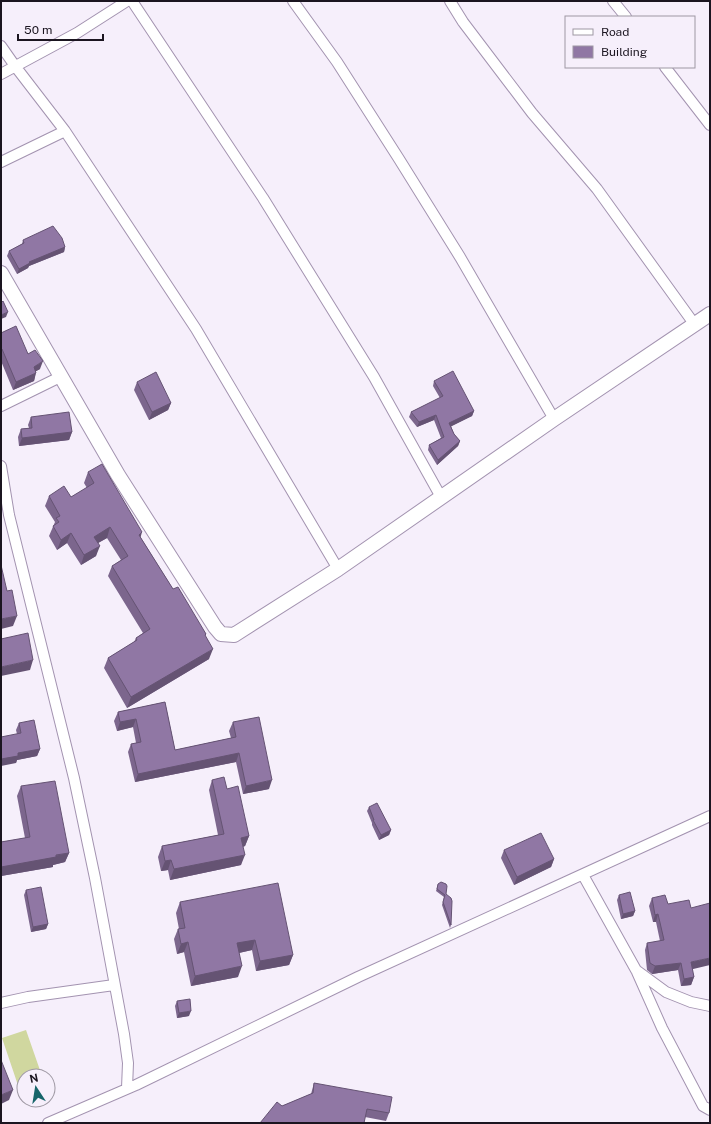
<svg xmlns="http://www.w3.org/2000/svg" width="711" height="1124" font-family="'Public Sans',sans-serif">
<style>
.green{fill:#d0d79f}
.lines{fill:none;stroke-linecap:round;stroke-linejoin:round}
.minor-casing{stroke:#a393b0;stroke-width:12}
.secondary-casing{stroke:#a393b0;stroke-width:16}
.minor{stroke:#fff;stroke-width:10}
.secondary{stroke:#fff;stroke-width:14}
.wall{fill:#7c668d}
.shaded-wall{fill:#655373}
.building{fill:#9077a4;stroke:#655373}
</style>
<rect width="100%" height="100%" fill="#f6effb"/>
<path class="green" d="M26 1030 42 1076H24V1100H34L24 1103 2 1038Z"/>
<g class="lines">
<g class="minor-casing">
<path id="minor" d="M132 1 263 198 374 377 441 497
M293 1 337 62 399 159 460 257 554 419
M450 1 463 22 532 113 597 189 695 325
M613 1 626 17
M1 46 15 66 65 131 196 329 338 569
M665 67 710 125
M1 74 77 33 127 1
M1 162 65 131
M1 406 60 377
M1 466 9 515 74 778 95 878 124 1034 128 1063 127 1088
M583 875 636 970 666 992 691 1002 710 1006
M637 972 662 1028 703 1106 710 1110
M1 1003 28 997 114 985
M48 1123 136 1085 358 977 710 816"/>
</g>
<g class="secondary-casing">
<path id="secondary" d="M1 273 118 475 215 627 221 634 234 635 338 569 554 419 710 314"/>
</g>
<use href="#minor" class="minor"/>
<use href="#secondary" class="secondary"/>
</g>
<path class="wall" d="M23 240 65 247 64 252 29 266 28 268 17 274 7 256 9 251 22 244Z
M1 333 28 354 40 369 36 371 34 381 13 390 1 361Z
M434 381 474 411 472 416 451 426 454 434 460 441 458 446 437 465 428 450 429 445 441 438 434 420 417 427 409 417 411 412 440 398 433 386Z
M137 382 171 403 168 410 149 420 134 390Z
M31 417 72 432 69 440 19 446 18 437 21 429 29 428 28 425Z
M88 472 141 538 173 589 206 634 205 637 209 659 127 708 104 668 108 658 134 642 136 638 143 633 108 576 112 566 121 560 107 538 98 543 96 556 81 565 67 543 57 550 49 536 55 522 45 506 49 496 71 497 87 488 84 483Z
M165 702 175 750 231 738 229 731 233 722 269 789 243 794 236 762 135 782 128 752 131 744 136 743 133 727 117 731 114 721 118 712Z
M19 723 40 749 37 756 17 760 16 763 17 734 16 730Z
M212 780 227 789 249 836 245 846 243 847 241 865 170 880 168 870 161 871 158 857 162 846 218 835 209 790Z
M21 786 69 853 65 862 53 865V867L1 876V842L25 838 17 796Z
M369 807 391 830 389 835 379 840 372 825V823L367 811Z
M504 850 554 859 551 867 514 885 501 858Z
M438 884 446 894 451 925 450 928 442 905 444 897 436 891Z
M26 890 48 924 46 929 31 932 24 895Z
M619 895 635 911 633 916 621 919 617 900Z
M652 898 668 904 692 969 694 977 691 985 681 986 678 970 652 974 647 970 645 950 647 943 660 941 656 922H653L649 906Z
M180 902 293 955 289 965 256 971 252 950 239 953 238 977 191 986 184 952 177 954 174 939 178 929H179L176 913Z
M177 1001 189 1016 177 1018 175 1006Z
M314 1083 389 1113 386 1121 365 1117 282 1106 311 1094Z"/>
<path class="shaded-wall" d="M65 247 64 252 29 266 28 268 17 274 19 269 29 262Z
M8 312 6 317 1 319V315Z
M43 361 40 369 31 374 34 367Z
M36 373 34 381 13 390 16 382Z
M171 403 168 410 149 420 152 412Z
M474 411 472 416 448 428 449 423Z
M436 415 434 420 417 427 419 422Z
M72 432 69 440 19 446 22 438Z
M460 441 458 446 437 465 438 460Z
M110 527 107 538 91 547 94 537Z
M142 532 139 543V535Z
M71 533 67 543 57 550 61 540Z
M100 546 96 556 81 565 84 555Z
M17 616 13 626 1 629V619Z
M213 649 209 659 127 708 131 697Z
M33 660 30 670 1 676V667Z
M136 719 133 727 117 731 120 722Z
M40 749 37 756 17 760 16 763 1 766V759L18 753Z
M239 753 236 762 135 782 138 774Z
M272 780 269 789 243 794 246 786Z
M391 830 389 835 379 840 381 835Z
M249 836 245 846 237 848 241 838Z
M69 853 65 862 53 865V867L1 876V867Z
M245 855 241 865 170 880 174 869Z
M554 859 551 867 514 885 517 877Z
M171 860 168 870 161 871 165 861Z
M635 911 633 916 621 919 623 914Z
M658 914 656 922H653L655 915Z
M48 924 46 929 31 932 33 927Z
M255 940 252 950 234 954 237 943Z
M188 942 184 952 177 954 181 944Z
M293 955 289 965 256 971 260 961Z
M710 958V965L689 970 691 962Z
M681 963 678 970 652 974 655 966Z
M242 966 238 977 191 986 195 976Z
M694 977 691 985 681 986 684 979Z
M191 1011 189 1016 177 1018 179 1013Z
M13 1090 9 1100 1 1104V1095Z"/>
<path class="building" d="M53 226 62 238 65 247 29 262 30 263 19 269 9 251 24 243 23 240Z
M1 300 2 302 3 301 8 312 1 315Z
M16 326 28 354 35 350 43 361 34 367 36 373 16 382 2 349H1V333Z
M453 371 474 411 449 423 454 434 460 441 438 460 429 445 444 437 436 415 419 422 411 412 443 396 434 381Z
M156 372 171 403 152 412 137 382Z
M69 412 72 432 22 438 21 429 32 428 31 417Z
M102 464 142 532 139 535 173 589 178 587 206 634 205 635 213 649 131 697 108 658 137 640 136 638 150 629 112 566 128 556 110 527 94 537 100 546 84 555 71 533 61 540 53 526 59 522 56 518 60 516 49 496 64 486 71 497 94 483 88 472Z
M1 565 7 591 12 590 17 616 1 619Z
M28 633 33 660 1 667V639Z
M165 702 175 750 236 737 233 722 259 717 272 780 246 786 239 753 138 774 131 744 141 742 136 719 120 722 118 712Z
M34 720 40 749 18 753V756L1 759V737L21 733 19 723Z
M224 777 227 789 238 786 249 836 241 838 245 855 174 869 171 860 165 861 162 846 224 834 212 780Z
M55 781 69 853 56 855V857L1 867V842L30 837 21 786Z
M377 803 391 830 381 835 373 820H374L369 807Z
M541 833 554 859 517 877 504 850Z
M441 882 446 884 447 886 446 894 451 898 452 901 451 925 443 902 445 895 437 889 438 884Z
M278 883 293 955 260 961 255 940 237 943 242 966 195 976 188 942 181 944 178 929 185 928 180 902Z
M41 887 48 924 33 927 26 890Z
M630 892 635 911 623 914 619 895Z
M665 895 668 904 689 900 691 908 710 903V958L691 962 694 977 684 979 681 963 655 966 650 963 647 943 664 940 658 914 655 915 652 898Z
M190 999 191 1011 179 1013 177 1001Z
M1 1060 13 1090 1 1095Z
M314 1083 392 1097 389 1113 367 1109 364 1123H260L277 1102 282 1106 313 1093Z"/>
<rect width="711" height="1124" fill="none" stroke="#1b1520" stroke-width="4"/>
<rect x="565" y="16" width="130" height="52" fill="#f6effb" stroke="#9e98a3"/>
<rect x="573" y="29" width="20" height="6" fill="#ffffff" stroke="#9e98a3"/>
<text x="601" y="36" font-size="12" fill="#1b1520">Road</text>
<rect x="573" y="46" width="20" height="12" fill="#9077a4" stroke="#9e98a3"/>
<text x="601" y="56" font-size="12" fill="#1b1520">Building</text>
<g transform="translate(36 1088) rotate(348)"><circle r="19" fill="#f6effb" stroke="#9e98a3"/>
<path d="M0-3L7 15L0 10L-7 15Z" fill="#17656a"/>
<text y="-6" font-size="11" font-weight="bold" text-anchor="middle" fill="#1b1520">N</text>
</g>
<path d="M18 34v6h85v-6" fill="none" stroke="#1b1520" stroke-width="2"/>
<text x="24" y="34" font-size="12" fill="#1b1520" stroke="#f6effb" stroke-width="3" paint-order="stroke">50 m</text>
</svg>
